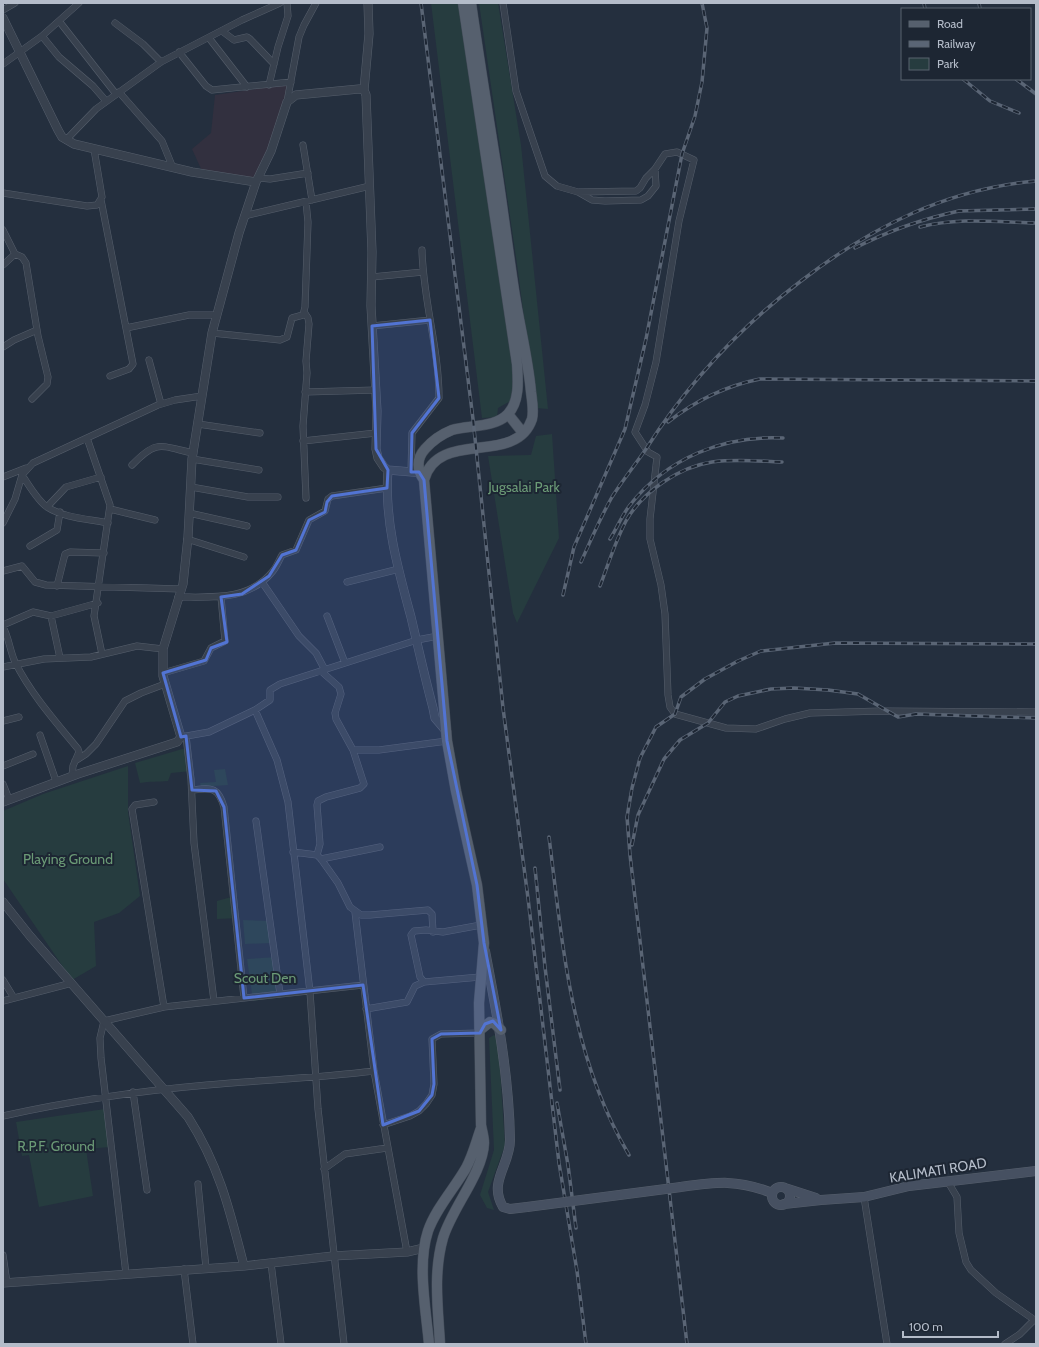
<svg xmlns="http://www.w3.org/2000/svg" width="1039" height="1347" font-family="Cabin,sans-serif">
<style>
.medical{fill:#32303f}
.green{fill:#263c3f}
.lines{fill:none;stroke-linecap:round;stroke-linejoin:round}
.minor-casing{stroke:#565f6c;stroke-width:7}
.tertiary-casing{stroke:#565f6c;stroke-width:9}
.secondary-casing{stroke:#565f6c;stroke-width:10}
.primary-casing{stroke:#414a57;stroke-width:11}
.minor{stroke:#38414e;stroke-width:6}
.tertiary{stroke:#38414e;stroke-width:8}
.secondary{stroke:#465061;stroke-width:9}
.primary{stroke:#56606e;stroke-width:10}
.rail-casing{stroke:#5a6575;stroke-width:3.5}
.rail{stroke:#1d2633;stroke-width:2;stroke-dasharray:6;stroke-linecap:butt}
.secondary-bridge-casing{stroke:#565f6c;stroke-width:10;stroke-linecap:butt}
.secondary-bridge{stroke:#465061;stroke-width:9}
.marked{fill:#5274d3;fill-opacity:0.2;stroke:#5274d3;stroke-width:3;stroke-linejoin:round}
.labels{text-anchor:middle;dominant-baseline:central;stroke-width:4;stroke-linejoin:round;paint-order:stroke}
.park-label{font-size:14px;fill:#6b9a76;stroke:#1d2633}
.street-label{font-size:14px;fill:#b4bcc9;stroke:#1d2633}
</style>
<rect width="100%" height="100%" fill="#242f3e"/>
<path class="medical" d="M289 84 285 102 269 151 253 180 202 171 192 149 211 133 215 95Z"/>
<path class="green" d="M431 3H462L515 371 514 399 498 408 497 417 482 418Z
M479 3H498L521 145 548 409 536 408 517 264Z
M552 434 559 538 517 623 513 613 488 456 531 455 536 436Z
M189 747 192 771 171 773 168 781C158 782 150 781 140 783L135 763Z
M128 766V812L140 896 119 913 94 922 96 966 72 980 3 879V811L43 794Z
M225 769 228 785 201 787 200 783 216 782 214 770Z
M235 896 239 918 217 919V901Z
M243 920 270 921 271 943 245 944Z
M277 957 283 997 253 1001 247 959Z
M494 1035 498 1039 505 1145 488 1192 494 1210 487 1208 480 1195 494 1150 489 1038Z
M105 1109 110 1147 86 1149 93 1196 39 1207 29 1155 22 1156 16 1122Z"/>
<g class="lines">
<g class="minor-casing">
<path id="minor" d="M503 3 516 91 545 176 557 186 578 192 592 200 605 201 641 200 648 196 656 186 655 169
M3 10 15 3
M59 21 116 94
M115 23 143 44 161 62
M222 31 234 40 247 37 250 39 274 64
M42 36 59 57 93 86 106 101
M209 38 247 87
M179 52 206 86 212 90 291 82
M3 64 42 36 79 3
M269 85 278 47 288 16 287 3
M119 92 162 141 173 168
M287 102 299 37 304 25 316 3
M66 140 96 109 161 62 242 20 280 3
M303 145 312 200
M259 178 270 179 308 173
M578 192 636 191 640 188 646 178 655 169 665 154 677 152 694 160 679 221 656 362 645 405 635 432 648 452 657 457 650 519V539L661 585 665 614 668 695 670 707 675 714 726 728 756 729 785 719 810 713 882 711 1036 712
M3 193 87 206 97 205 102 197 94 149
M101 200 133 364 129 369 110 376
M244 216 370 186
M3 230 15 254 3 265
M15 254 22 257 26 263 38 336 48 377 47 384 32 399
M372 277 423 272
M304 312 308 318 309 324 306 361 307 373 303 426 306 498
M372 326 430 320
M126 328 189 315H217
M212 333 280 340 287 337 292 318 303 315 305 307 308 222 306 202
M3 347 14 340 37 330
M149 360 161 404
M305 392 376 390
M198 424 260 433
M87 438 110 505 94 616 102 654
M303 441 376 433
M192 459 259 470
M132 465C157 439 160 446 193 453
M411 472 412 433 439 398C439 348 423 300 422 250
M22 475C29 485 37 500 47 507 64 518 89 519 108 523
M3 477 26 468
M191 487 248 497H278
M47 507 66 487 101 477
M110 509 155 520
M189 513 247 526
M3 523 15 499 22 475 33 463 158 405 175 400 202 396
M187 539 244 557
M30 546 57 530 60 512
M3 571 22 566 35 582 46 585 181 589
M262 582 299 636 316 653 325 670
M347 582 399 569
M57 586 65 554 70 552 104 553
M178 597C213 597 249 601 273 571 277 566 279 560 282 555L296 550 309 520 325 511 328 499 332 496 387 488
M51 616 60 658
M327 616 345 663
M3 625 33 612 51 616 98 603
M3 627C9 638 10 651 15 662 31 694 55 721 78 749L79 752 73 766 72 776
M3 667 44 659 91 657 137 646 163 649
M321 671 339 687 341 694 335 713 336 719 353 750H379L447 741
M163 673 204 661 211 648 225 641 221 597
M255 710 277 760 288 802 310 992 318 1109 344 1344
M3 721 19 717
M40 735 56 781
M186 736 191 779 194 843 214 1001
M181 737 209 732 255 710 270 700V690L280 684 417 640 438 636
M75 761 86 754 96 744 125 701 141 693 165 684
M3 766 33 754
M3 784 9 799
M192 790C211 788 218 786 224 807L244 998
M154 802 135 805 132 809 164 1007
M256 821 280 994
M293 852 317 855 321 859 338 883 350 907 361 915H370L428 910 432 914 433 932
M317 855 320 844 317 805 318 801 326 797 360 788 364 784 353 750
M321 859 380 847
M355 912 374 1071 407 1252
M480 977 424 982 420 977 411 935 414 931 426 930 443 932 481 925
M3 980 14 998
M3 1001 72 983
M366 1009 407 1002 415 986 424 982
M133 1092 147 1190
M3 1116C70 1101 139 1091 207 1085 263 1080 319 1078 374 1071
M383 1125 410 1116 419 1111 426 1104 432 1095 434 1084 432 1039 441 1034 480 1033
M324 1169 345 1154 387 1148
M948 1182 957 1197 959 1233 966 1262 971 1270 996 1293 1036 1321
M198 1184 206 1268
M864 1197 887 1344
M3 1255 7 1283
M271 1263 281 1344
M184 1269 193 1344
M126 1274 101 1058 100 1038 104 1021 164 1007 363 985
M1005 1344 1020 1334 1034 1320"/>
</g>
<g class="tertiary-casing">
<path id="tertiary" d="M3 18 58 130 62 137 74 144 192 172 256 182 271 151 287 102 296 95 359 89 364 90 366 95 372 252 371 306 377 411 376 449 378 458 384 467 388 470 424 473
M364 90 369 34 368 3
M388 470C384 520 398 569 411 617 418 647 425 678 433 708L435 718 447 732
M3 802 78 774 177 742 181 737 163 676V649L183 584 188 537 192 459 212 333 239 233 256 182
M3 902 30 936 188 1117C219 1165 230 1211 244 1266
M3 1283 244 1266 333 1256 407 1252 424 1248"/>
</g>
<g class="secondary-casing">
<path id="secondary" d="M485 951C497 1013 509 1076 510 1140 510 1165 488 1182 503 1207L510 1209 527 1207
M681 1187C717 1182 737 1179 772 1193
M772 1196a9 9 0 1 1 18 0a9 9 0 1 1-18 0Z
M785 1188 816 1198
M784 1204 821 1200 864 1197 909 1186 1036 1171"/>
</g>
<g class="primary-casing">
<path id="primary" d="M508 414 523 433
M424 480C417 470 416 459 425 449 432 441 442 434 452 430 469 425 495 428 508 414 520 401 518 380 517 364L463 3
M480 1030 490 1022 495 1024 501 1030
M429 1344C426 1310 417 1264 428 1231 436 1208 454 1189 466 1168 473 1155 476 1142 481 1128
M440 1344C438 1308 433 1273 443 1238 452 1208 483 1173 484 1143 484 1137 482 1131 481 1125L479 1003 484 943 477 885 456 791 447 741 424 480C438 428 516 467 532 419 534 411 532 400 531 392 528 358 519 324 514 290 508 251 503 210 497 171 488 115 479 59 471 3"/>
</g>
<use href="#minor" class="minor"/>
<use href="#tertiary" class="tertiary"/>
<use href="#secondary" class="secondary"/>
<use href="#primary" class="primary"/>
<g class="rail-casing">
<path id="rail" d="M421 3 473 419 503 708 528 898 559 1163 577 1271 586 1344
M924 3 925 9
M979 3 980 9
M963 79 990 101 1019 113
M1016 79 1036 94
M920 227C959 217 996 222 1036 223
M855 248C888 231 922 219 959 211L1036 209
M668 422C695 401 725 386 760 379L1036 381
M610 539C617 528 622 515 630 505 667 458 724 435 783 438
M581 562C591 540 600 518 612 497 622 481 635 465 646 449 688 383 739 328 801 281 871 227 947 189 1036 181
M600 586C608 565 615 542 626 521 642 492 679 467 712 462 735 459 759 461 782 462
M563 595 574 547 625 429 646 339 682 154 695 116 702 82 707 28 702 3
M549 837C563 948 571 1057 629 1155
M632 845 638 815 664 759 680 740 708 723 725 702 738 696 771 689 794 688 828 690 858 694 898 717 916 714 1036 718
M535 868 545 967 560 1090
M557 1103 568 1165 576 1228
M687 1344 630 855 627 817 632 788 640 758 656 727 675 714 681 697 705 679 738 661 761 651 835 643 1036 644"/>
</g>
<use href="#rail" class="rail"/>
<g class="secondary-bridge-casing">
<path id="secondary-bridge" d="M527 1207 681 1187"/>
</g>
<use href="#secondary-bridge" class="secondary-bridge"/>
</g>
<path class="marked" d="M430 320 439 398 412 433 411 472H419L424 480 447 741 477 885 484 943 501 1030 493 1021 485 1024 480 1033 441 1034 432 1039 434 1084 432 1095 419 1111 383 1125 363 985 244 998 224 807 216 791 192 790 186 736 181 737 163 673 206 660 211 648 227 642 221 597 242 594 269 576 282 555 296 550 309 520 325 512 327 502 332 496 387 488 388 470 376 449 372 326Z"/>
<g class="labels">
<g class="park-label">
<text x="524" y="487">Jugsalai Park</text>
<text x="68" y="859">Playing Ground</text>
<text x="265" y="978">Scout Den</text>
<text x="56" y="1146">R.P.F. Ground</text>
</g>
<g class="street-label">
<text transform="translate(938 1170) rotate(-9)">KALIMATI ROAD</text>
</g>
</g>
<rect width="1039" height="1347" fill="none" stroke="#b4bcc9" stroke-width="8"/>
<rect x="901" y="8" width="130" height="72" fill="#1d2633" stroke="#59626f"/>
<rect x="909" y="21" width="20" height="6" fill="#56606e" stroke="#59626f"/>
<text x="937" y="28" font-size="12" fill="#b4bcc9">Road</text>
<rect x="909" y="41" width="20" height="6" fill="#5a6575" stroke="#59626f"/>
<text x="937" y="48" font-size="12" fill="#b4bcc9">Railway</text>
<rect x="909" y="58" width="20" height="12" fill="#263c3f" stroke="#59626f"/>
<text x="937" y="68" font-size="12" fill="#b4bcc9">Park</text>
<path d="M903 1331v6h95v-6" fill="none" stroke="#b4bcc9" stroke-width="2"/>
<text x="909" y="1331" font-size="12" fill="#b4bcc9" stroke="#1d2633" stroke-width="3" paint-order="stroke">100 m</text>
</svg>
